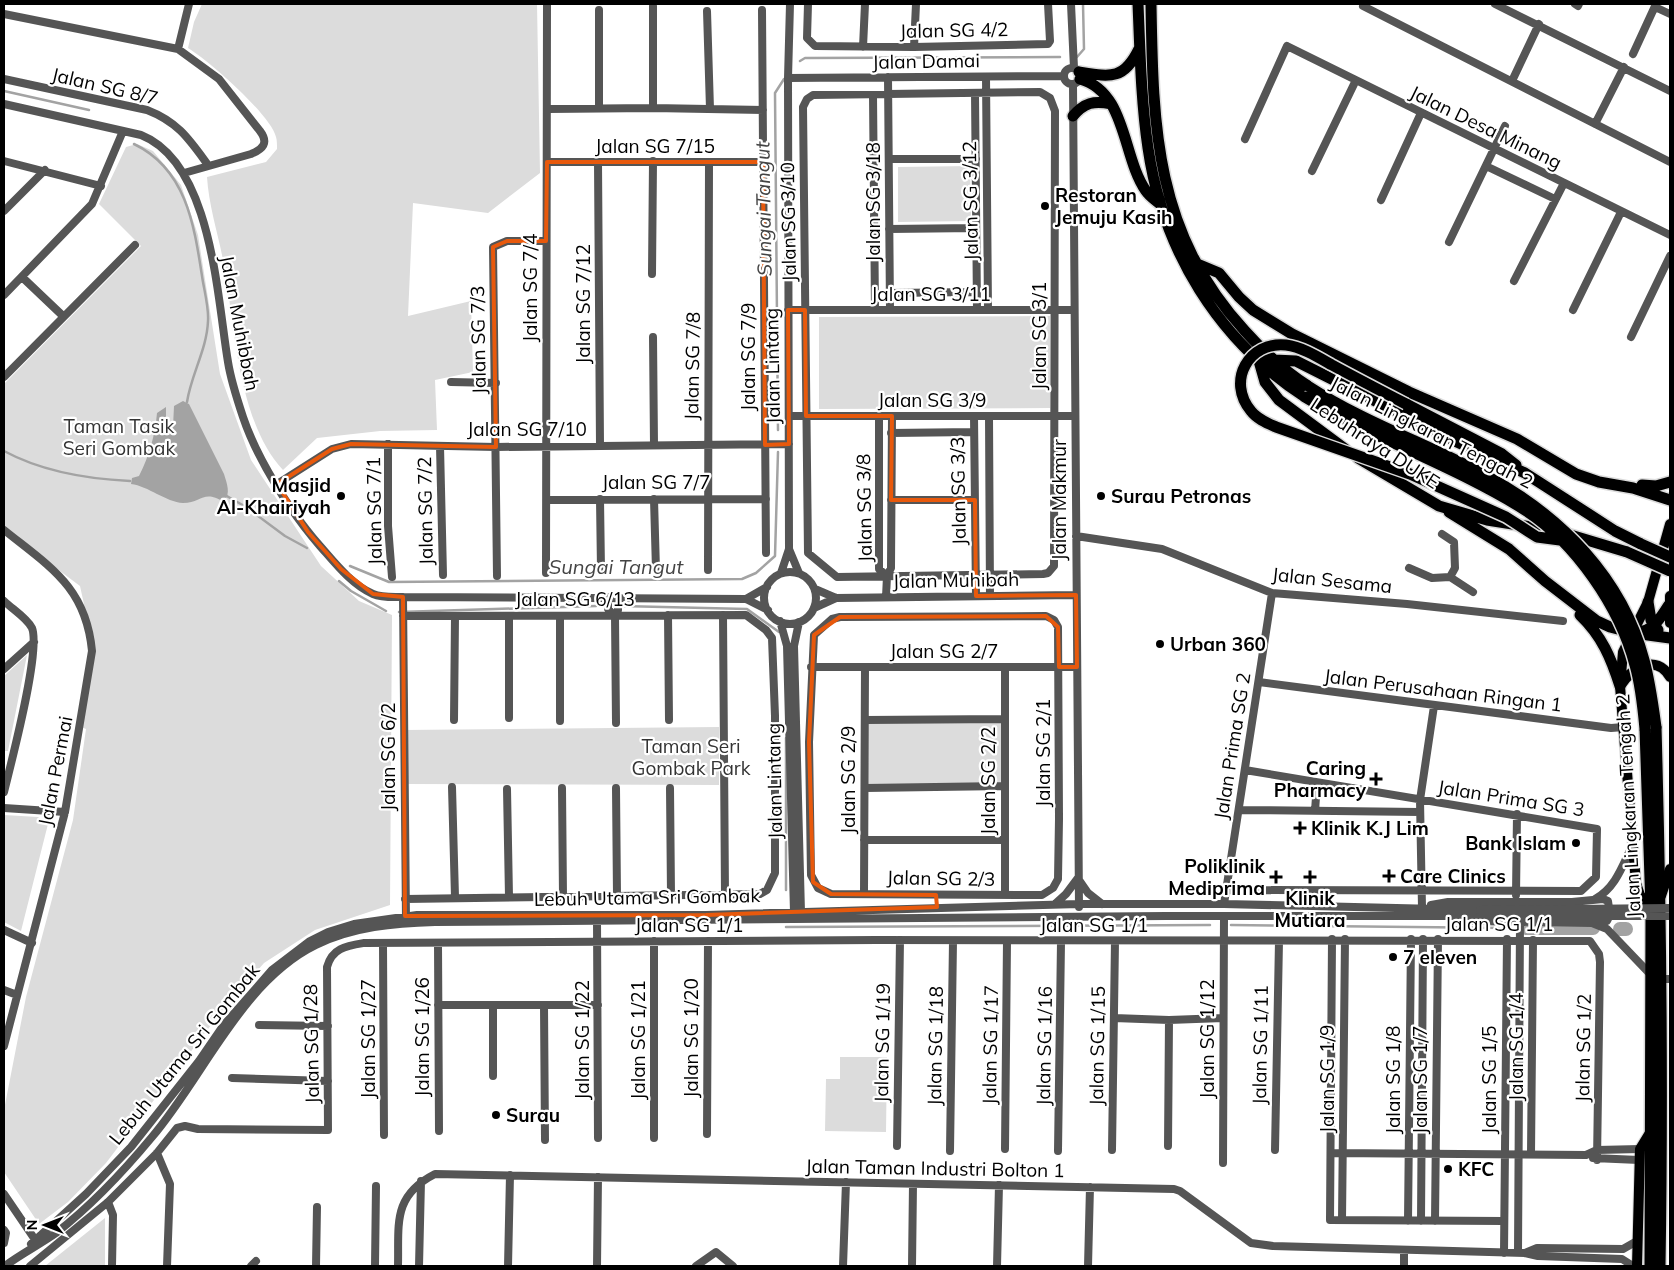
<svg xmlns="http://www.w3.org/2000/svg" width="1674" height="1270" font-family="Mulish,sans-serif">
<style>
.green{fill:#dcdcdc}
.water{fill:#a3a3a3}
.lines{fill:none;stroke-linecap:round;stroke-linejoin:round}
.stream{stroke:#a3a3a3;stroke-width:2.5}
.river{stroke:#a3a3a3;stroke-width:14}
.major-casing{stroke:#dbdbdb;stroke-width:12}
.highway-casing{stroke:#dbdbdb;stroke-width:14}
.minor{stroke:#555;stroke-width:8}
.major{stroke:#000;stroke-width:10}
.highway{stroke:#000;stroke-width:11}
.highway-bridge-casing{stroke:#dbdbdb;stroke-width:14;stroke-linecap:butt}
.minor-bridge{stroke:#555;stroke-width:8}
.highway-bridge{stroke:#000;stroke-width:11}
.marked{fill:none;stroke:#e8590c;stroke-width:4;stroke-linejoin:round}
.poi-dot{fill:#000;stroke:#fff;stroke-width:2}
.labels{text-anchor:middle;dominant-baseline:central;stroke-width:4.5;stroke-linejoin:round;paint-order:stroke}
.street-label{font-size:19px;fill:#000;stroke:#fff}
.poi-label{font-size:19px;font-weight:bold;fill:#000;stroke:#fff;text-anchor:start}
.park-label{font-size:19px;fill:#333;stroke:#fff}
.water-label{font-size:20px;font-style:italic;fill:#444;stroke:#fff}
</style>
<rect width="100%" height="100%" fill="#fff"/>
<path class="green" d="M202 4H537L540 173 488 213 413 203 408 316 471 301 473 372 435 380 437 430 380 431 317 438 283 470C239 423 235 331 225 271 220 239 209 209 207 177L266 162 277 149C277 145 277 140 276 137 271 115 208 60 188 48L194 22Z
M137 144 153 151 181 185 198 235 220 374 251 460 321 566 359 601 392 615 390 905 315 930 264 963 221 1012 106 1163 68 1202 39 1224 4 1172V1110L26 997 73 820 86 729 81 727 94 649 80 586 4 529V384L141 246 99 204 126 147Z
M970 166 971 221 898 222V167Z
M1050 316V408L819 409V317Z
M27 655 8 751H4V676Z
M1005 719V786L865 788V720Z
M719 727V785L404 784V730Z
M4 815 38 817 48 824 21 931 4 922Z
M840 1057H887L886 1132 825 1131 826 1079H840Z
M105 1218V1266H45Z"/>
<path class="water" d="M183 401 189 404 224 474C227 484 231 493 224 502 203 489 202 503 183 503 166 502 148 486 131 484L132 478 139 476C149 456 155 436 157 413L166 407V427H173L174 406Z"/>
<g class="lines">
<path class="stream" d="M1077 57 1084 49 1083 4
M800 61 805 58 1060 57
M4 91 89 110
M134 144C186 169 194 224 202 276 204 290 209 307 208 321 207 349 191 375 187 402
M778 430 775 93 784 79
M4 451C41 471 88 479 130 481
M225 495 246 507 285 536 307 548
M350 566 389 582 742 579 756 573 775 556 778 452
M339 581 351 591 386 611
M621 606 747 609 779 632
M399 612 596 606
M786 890V738
M1231 925 1507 928
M786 927 1210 925"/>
<path class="river" d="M1526 928H1593
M1620 929H1626"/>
<g class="major-casing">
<path id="major" d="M1670 596V623
M1621 685C1632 668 1656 653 1670 677
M1661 896 1670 869
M1651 909 1640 895 1636 883 1620 686 1623 652 1648 602 1670 524
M1637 1266 1640 1149 1651 1131"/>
</g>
<g class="highway-casing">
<path id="highway" d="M1138 4C1140 52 1141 100 1148 148 1163 251 1218 340 1305 397
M1151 4C1153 129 1155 233 1245 331 1264 352 1284 371 1308 386
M1079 72C1111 77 1124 80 1139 49
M1080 79C1127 92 1122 157 1146 191 1149 196 1155 200 1160 204
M1073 116C1084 103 1094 100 1111 104
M1195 263 1219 273 1239 297 1253 310 1292 334 1409 392 1517 439 1576 474 1599 482 1633 488 1670 500
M1274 360 1296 361 1457 442 1525 473 1615 531 1641 544
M1259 361 1265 382 1279 400 1345 449
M1406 404 1502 454 1516 465
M1358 458 1439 506 1487 520 1557 531 1627 552
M1642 485 1656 486 1670 482
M1449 512 1509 549 1545 581 1597 621 1610 627 1633 633 1670 638
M1648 602 1651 620 1658 630
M1580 615C1602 636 1611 658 1620 686
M1637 632C1654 631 1660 618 1669 605
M1656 727C1661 907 1663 1086 1660 1266
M1645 729 1651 909 1650 1266"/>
</g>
<path class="minor" d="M808 4 807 38 815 46 914 47 1048 44 1050 41 1048 4
M1071 4 1074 68
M1495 4 1670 91
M1575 4 1578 6 1579 4
M653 6V108
M1363 6 1670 162
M1655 7 1670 14
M599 10V108
M762 10 766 553
M707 11 710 109
M4 14 178 49 219 79 260 131C269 143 263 149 251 154L184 173
M863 47 865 4
M914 47 916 4
M178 49 189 4
M1633 54 1656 4
M1064 76a8 8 0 1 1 16 0a8 8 0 1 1-16 0Z
M888 77 890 310
M986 77 988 310
M788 78 1064 76
M4 79 147 110C178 122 189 139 208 165
M1512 81 1539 24
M1073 84 1079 907
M1040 92 1050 98 1055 111 1054 566 1048 573 1043 574 837 577 808 553 803 107 807 99 813 95Z
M975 93 977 310
M873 95 875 310
M4 104 141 135C212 163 217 297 228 362 231 381 237 399 243 417 257 459 291 513 320 546 335 563 352 585 373 594 382 598 394 597 403 597L746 599 768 610
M548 109 653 108 763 110
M1595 124 1624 67
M1245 139 1287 46 1670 235
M889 159H976
M4 161 101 186
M547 162H763
M598 162 600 445
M1486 166 1555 199
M1312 171 1356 80
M1381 200 1421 113
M4 211 45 170
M889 229 976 228
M1449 242 1505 126
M652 274 653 161
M22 277 63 316
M1514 281 1564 183
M890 293 976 292
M4 295 92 204 123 131
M788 310H1074
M1573 310 1621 212
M653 337 654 445
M1631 337 1670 256
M4 377 135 245
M451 382 496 383
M789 416H1075
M879 416V569L887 576
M974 416 976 596
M989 416 990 596
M891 433 974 432
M388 444V526L392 577
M440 446 443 575
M277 484 332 449 351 444 496 447 789 444
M600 499 601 570
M654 499 656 570
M547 500 766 499
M891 500H975
M4 530C50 567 86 587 92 651L65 812 4 1046
M1442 534 1454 542 1455 568 1450 577
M1076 536 1162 549 1272 593 1407 604 1563 621
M789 549 799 573
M1409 568 1432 578 1450 577 1473 592
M708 570 709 162
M764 598a26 26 0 1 1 52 0a26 26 0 1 1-52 0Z
M546 573 547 4
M781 573 789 549 788 78 790 4
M497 576 493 247 507 241H546
M815 589 836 598 1076 595
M403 597 406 920
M608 597V609L615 616
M886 597 887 576 891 568 892 416
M746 599 767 587
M4 601C12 609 27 618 32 628 41 651 11 763 4 792
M814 608 836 598
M668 615 669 720
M723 615 725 895
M403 616 746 615 766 630 772 638 775 716V873L767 890 760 894 405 899
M509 616V718
M560 616V721
M1046 616 1054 620 1058 627 1059 819 1058 879 1053 888 1042 895 831 894 818 888 811 875 809 742 814 635 832 619 840 617Z
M780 621 787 646 794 912
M799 622 794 646 801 912
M811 667H1077
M4 669 34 642
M1259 682 1611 728 1624 727
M454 720 455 616
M865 720 1005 719
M616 723 615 616 618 610V597
M452 787 455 897
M562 788 563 897
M616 788 617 896
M670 788 671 895
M865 788 1005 786
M507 789 509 897
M4 808 65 812
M1239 810 1420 812
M1315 811 1317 783
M864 840H1005
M1079 880 1088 893 1102 904
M1227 890 1581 891 1596 877 1597 829 1245 770
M864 894 865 667
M1005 895V667
M1516 895 1517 814
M1595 899C1616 888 1623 864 1633 844
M1055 904 1066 894 1078 878
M1224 904 1272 593
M1431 905 1448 902H1572L1603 899 1608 901 1610 915 1607 921 1593 923
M1422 908 1420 800 1434 706
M597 918 598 1138
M1473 921 1592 923 1607 929 1651 975
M4 930 32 943
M1332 939 1330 1220 1504 1221
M654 941V1138
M383 943 384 1135
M438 943 439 1131
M1662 979H1670
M4 990 17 995
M438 1005H598
M493 1005V1076
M544 1005 545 1140
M1114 1018 1169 1020 1223 1018
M259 1025 328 1026
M232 1078 328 1081
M707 1134 708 941
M897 1146 900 940
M1168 1146 1169 1020
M1005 1149 1007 941
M1112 1150 1115 941
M1275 1150 1279 941
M950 1151 953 941
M1058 1151 1061 942
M157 1153 170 1184 167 1266
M1331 1153 1586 1155 1597 1150 1640 1149
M1531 1154 1533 940
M1593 1158 1639 1160
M1223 1163 1224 916
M4 1194 38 1244
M108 1202 113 1215 112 1266
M1342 1220 1345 939
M1408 1221 1411 939
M1421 1221 1423 939
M1435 1221 1438 939
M4 1230 6 1233 4 1243
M31 1244 86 1194 131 1147 199 1061 223 1026 272 970 310 941 328 932 354 924 417 915H706L1079 904H1224L1480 910
M1504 1253 1507 939
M1518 1253 1520 922
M1525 1253 1537 1248 1623 1249 1637 1241
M5 1266C21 1254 39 1245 56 1233 92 1205 123 1172 152 1137 204 1076 242 981 316 945 352 927 395 923 435 922L1166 916H1480
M30 1266 108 1202 157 1153 177 1128 185 1126 198 1129 328 1130 327 967C332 948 346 946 364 943L876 940 1590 941 1599 954 1600 962 1597 1160
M251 1266 256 1261
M316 1266 317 1207
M375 1266 376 1186
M398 1266C399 1224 392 1196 435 1174L1174 1189 1180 1191 1251 1243 1273 1246 1525 1253 1538 1256 1622 1259 1633 1266
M419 1266 421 1181
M508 1266 510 1175
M597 1266 598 1177
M696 1266 716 1252 733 1266
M843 1266 846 1182
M912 1266 913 1184
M997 1266 999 1185
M1088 1266 1090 1187
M1404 1266V1250"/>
<use href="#major" class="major"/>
<use href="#highway" class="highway"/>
<g class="highway-bridge-casing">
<path id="highway-bridge" d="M1308 386C1365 423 1428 444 1487 476 1561 516 1622 578 1644 660 1650 682 1653 705 1656 727
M1305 397C1376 440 1455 466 1525 510 1575 542 1620 607 1635 665 1641 686 1643 707 1645 729
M1406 404C1381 391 1356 378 1332 365 1318 357 1302 347 1286 345 1249 341 1226 381 1251 411 1257 419 1267 423 1276 427L1410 474 1506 517 1537 537 1560 540
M1641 544 1670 557
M1627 552 1670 571"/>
</g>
<path class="minor-bridge" d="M1480 910 1670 908
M1480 916H1670"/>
<use href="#highway-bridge" class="highway-bridge"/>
</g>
<path class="marked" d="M547 162H763L765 445 789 444 788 310H805L806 416H892L891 500H975L976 596 1076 595 1077 667H1059L1058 627 1046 616 840 617 814 635 809 742 813 882 831 894 936 895 937 907 706 915 405 916 403 597 373 594 341 569 308 532 277 484 332 449 351 444 496 447 493 247 507 241H546Z"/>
<g class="poi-dot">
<circle cx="1045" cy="206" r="5"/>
<circle cx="341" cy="496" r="5"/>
<circle cx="1101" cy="496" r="5"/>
<circle cx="1160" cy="644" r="5"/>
<path d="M1373.5 771.5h5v5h5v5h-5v5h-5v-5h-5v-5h5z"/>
<path d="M1297.5 820.5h5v5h5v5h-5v5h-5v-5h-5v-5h5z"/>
<circle cx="1576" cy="843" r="5"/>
<path d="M1386.5 868.5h5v5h5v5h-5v5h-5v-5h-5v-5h5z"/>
<path d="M1273.5 869.5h5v5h5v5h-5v5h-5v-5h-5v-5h5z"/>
<path d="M1307.5 869.5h5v5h5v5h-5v5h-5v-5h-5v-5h5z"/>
<circle cx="1393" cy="957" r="5"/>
<circle cx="496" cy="1115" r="5"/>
<circle cx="1448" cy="1169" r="5"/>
</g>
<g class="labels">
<g class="street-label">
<text transform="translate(954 30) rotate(-1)">Jalan SG 4/2</text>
<text transform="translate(926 61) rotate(-1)">Jalan Damai</text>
<text transform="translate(105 86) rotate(13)">Jalan SG 8/7</text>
<text transform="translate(1486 127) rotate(26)">Jalan Desa Minang</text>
<text x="655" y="146">Jalan SG 7/15</text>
<text transform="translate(970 201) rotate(-91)">Jalan SG 3/12</text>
<text transform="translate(873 202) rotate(-90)">Jalan SG 3/18</text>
<text transform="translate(788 222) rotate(-91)">Jalan SG 3/10</text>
<text transform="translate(530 288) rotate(-90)">Jalan SG 7/4</text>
<text x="931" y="294">Jalan SG 3/11</text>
<text transform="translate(583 304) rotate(-90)">Jalan SG 7/12</text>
<text transform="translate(240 323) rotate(79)">Jalan Muhibbah</text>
<text transform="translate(1039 336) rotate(-90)">Jalan SG 3/1</text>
<text transform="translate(478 340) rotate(-91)">Jalan SG 7/3</text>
<text transform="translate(748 357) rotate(-90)">Jalan SG 7/9</text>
<text transform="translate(692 366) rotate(-89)">Jalan SG 7/8</text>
<text transform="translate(772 366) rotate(-91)">Jalan Lintang</text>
<text x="932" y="400">Jalan SG 3/9</text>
<text x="527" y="429">Jalan SG 7/10</text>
<text transform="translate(1432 432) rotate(27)">Jalan Lingkaran Tengah 2</text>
<text transform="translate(1375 443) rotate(33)">Lebuhraya DUKE</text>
<text x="656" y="482">Jalan SG 7/7</text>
<text transform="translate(958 491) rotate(-91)">Jalan SG 3/3</text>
<text transform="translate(1059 500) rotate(-90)">Jalan Makmur</text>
<text transform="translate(864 508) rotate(-91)">Jalan SG 3/8</text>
<text transform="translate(374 511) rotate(-91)">Jalan SG 7/1</text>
<text transform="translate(425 511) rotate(-91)">Jalan SG 7/2</text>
<text transform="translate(956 580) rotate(-1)">Jalan Muhibah</text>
<text transform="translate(1332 580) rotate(6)">Jalan Sesama</text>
<text x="575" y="599">Jalan SG 6/13</text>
<text x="944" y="651">Jalan SG 2/7</text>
<text transform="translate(1443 690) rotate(7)">Jalan Perusahaan Ringan 1</text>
<text transform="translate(1232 746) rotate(-81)">Jalan Prima SG 2</text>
<text transform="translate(1043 753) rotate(-90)">Jalan SG 2/1</text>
<text transform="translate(388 757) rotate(-90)">Jalan SG 6/2</text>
<text transform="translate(55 771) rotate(-79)">Jalan Permai</text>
<text transform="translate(848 780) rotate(-90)">Jalan SG 2/9</text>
<text transform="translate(774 781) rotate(-91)">Jalan Lintang</text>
<text transform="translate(988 781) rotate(-90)">Jalan SG 2/2</text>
<text transform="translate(1511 798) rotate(9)">Jalan Prima SG 3</text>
<text transform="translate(1628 806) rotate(-93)">Jalan Lingkaran Tengah 2</text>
<text transform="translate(941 878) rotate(1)">Jalan SG 2/3</text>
<text transform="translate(647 897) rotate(-1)">Lebuh Utama Sri Gombak</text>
<text x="1499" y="924">Jalan SG 1/1</text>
<text x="689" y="925">Jalan SG 1/1</text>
<text x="1094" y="925">Jalan SG 1/1</text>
<text transform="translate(422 1037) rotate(-90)">Jalan SG 1/26</text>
<text transform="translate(691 1038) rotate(-90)">Jalan SG 1/20</text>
<text transform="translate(368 1039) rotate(-90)">Jalan SG 1/27</text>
<text transform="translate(1207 1039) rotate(-90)">Jalan SG 1/12</text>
<text transform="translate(582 1040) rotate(-90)">Jalan SG 1/22</text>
<text transform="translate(638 1040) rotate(-90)">Jalan SG 1/21</text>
<text transform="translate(882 1043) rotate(-89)">Jalan SG 1/19</text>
<text transform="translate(311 1044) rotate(-91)">Jalan SG 1/28</text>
<text transform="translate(990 1045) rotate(-89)">Jalan SG 1/17</text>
<text transform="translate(1260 1045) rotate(-89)">Jalan SG 1/11</text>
<text transform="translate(935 1046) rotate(-89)">Jalan SG 1/18</text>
<text transform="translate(1044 1046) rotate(-89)">Jalan SG 1/16</text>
<text transform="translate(1097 1046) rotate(-89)">Jalan SG 1/15</text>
<text transform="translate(1516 1047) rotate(-90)">Jalan SG 1/4</text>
<text transform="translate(1583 1048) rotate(-89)">Jalan SG 1/2</text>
<text transform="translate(184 1054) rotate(-51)">Lebuh Utama Sri Gombak</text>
<text transform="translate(1327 1079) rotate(-90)">Jalan SG 1/9</text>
<text transform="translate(1393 1080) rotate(-90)">Jalan SG 1/8</text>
<text transform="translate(1420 1080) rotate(-90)">Jalan SG 1/7</text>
<text transform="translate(1489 1080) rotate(-90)">Jalan SG 1/5</text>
<text transform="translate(935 1168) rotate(1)">Jalan Taman Industri Bolton 1</text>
</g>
<g class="poi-label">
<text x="1055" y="195">Restoran<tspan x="1055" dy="22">Jemuju Kasih</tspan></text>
<text x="331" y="485" text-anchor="end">Masjid<tspan x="331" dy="22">Al-Khairiyah</tspan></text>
<text x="1111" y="496">Surau Petronas</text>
<text x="1170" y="644">Urban 360</text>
<text x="1366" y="768" text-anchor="end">Caring<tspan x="1366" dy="22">Pharmacy</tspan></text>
<text x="1311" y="828">Klinik K.J Lim</text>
<text x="1566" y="843" text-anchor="end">Bank Islam</text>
<text x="1265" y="866" text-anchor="end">Poliklinik<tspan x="1265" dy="22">Mediprima</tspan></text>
<text x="1400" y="876">Care Clinics</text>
<text x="1310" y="898" text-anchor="middle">Klinik<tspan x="1310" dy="22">Mutiara</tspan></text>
<text x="1403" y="957">7 eleven</text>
<text x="506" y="1115">Surau</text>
<text x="1458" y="1169">KFC</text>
</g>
<g class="park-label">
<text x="119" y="426">Taman Tasik<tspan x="119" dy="22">Seri Gombak</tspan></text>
<text x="691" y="746">Taman Seri<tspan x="691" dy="22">Gombak Park</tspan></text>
</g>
<g class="water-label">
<text transform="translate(763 209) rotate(-91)">Sungai Tangut</text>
<text x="616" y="566">Sungai Tangut</text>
</g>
</g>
<rect width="1674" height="1270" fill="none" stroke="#000000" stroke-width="10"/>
<g transform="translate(45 1225) rotate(270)" stroke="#ffffff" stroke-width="4" paint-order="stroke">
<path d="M0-4L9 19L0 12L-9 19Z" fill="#000000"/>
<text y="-8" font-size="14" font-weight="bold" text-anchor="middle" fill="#000000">N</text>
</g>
</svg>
